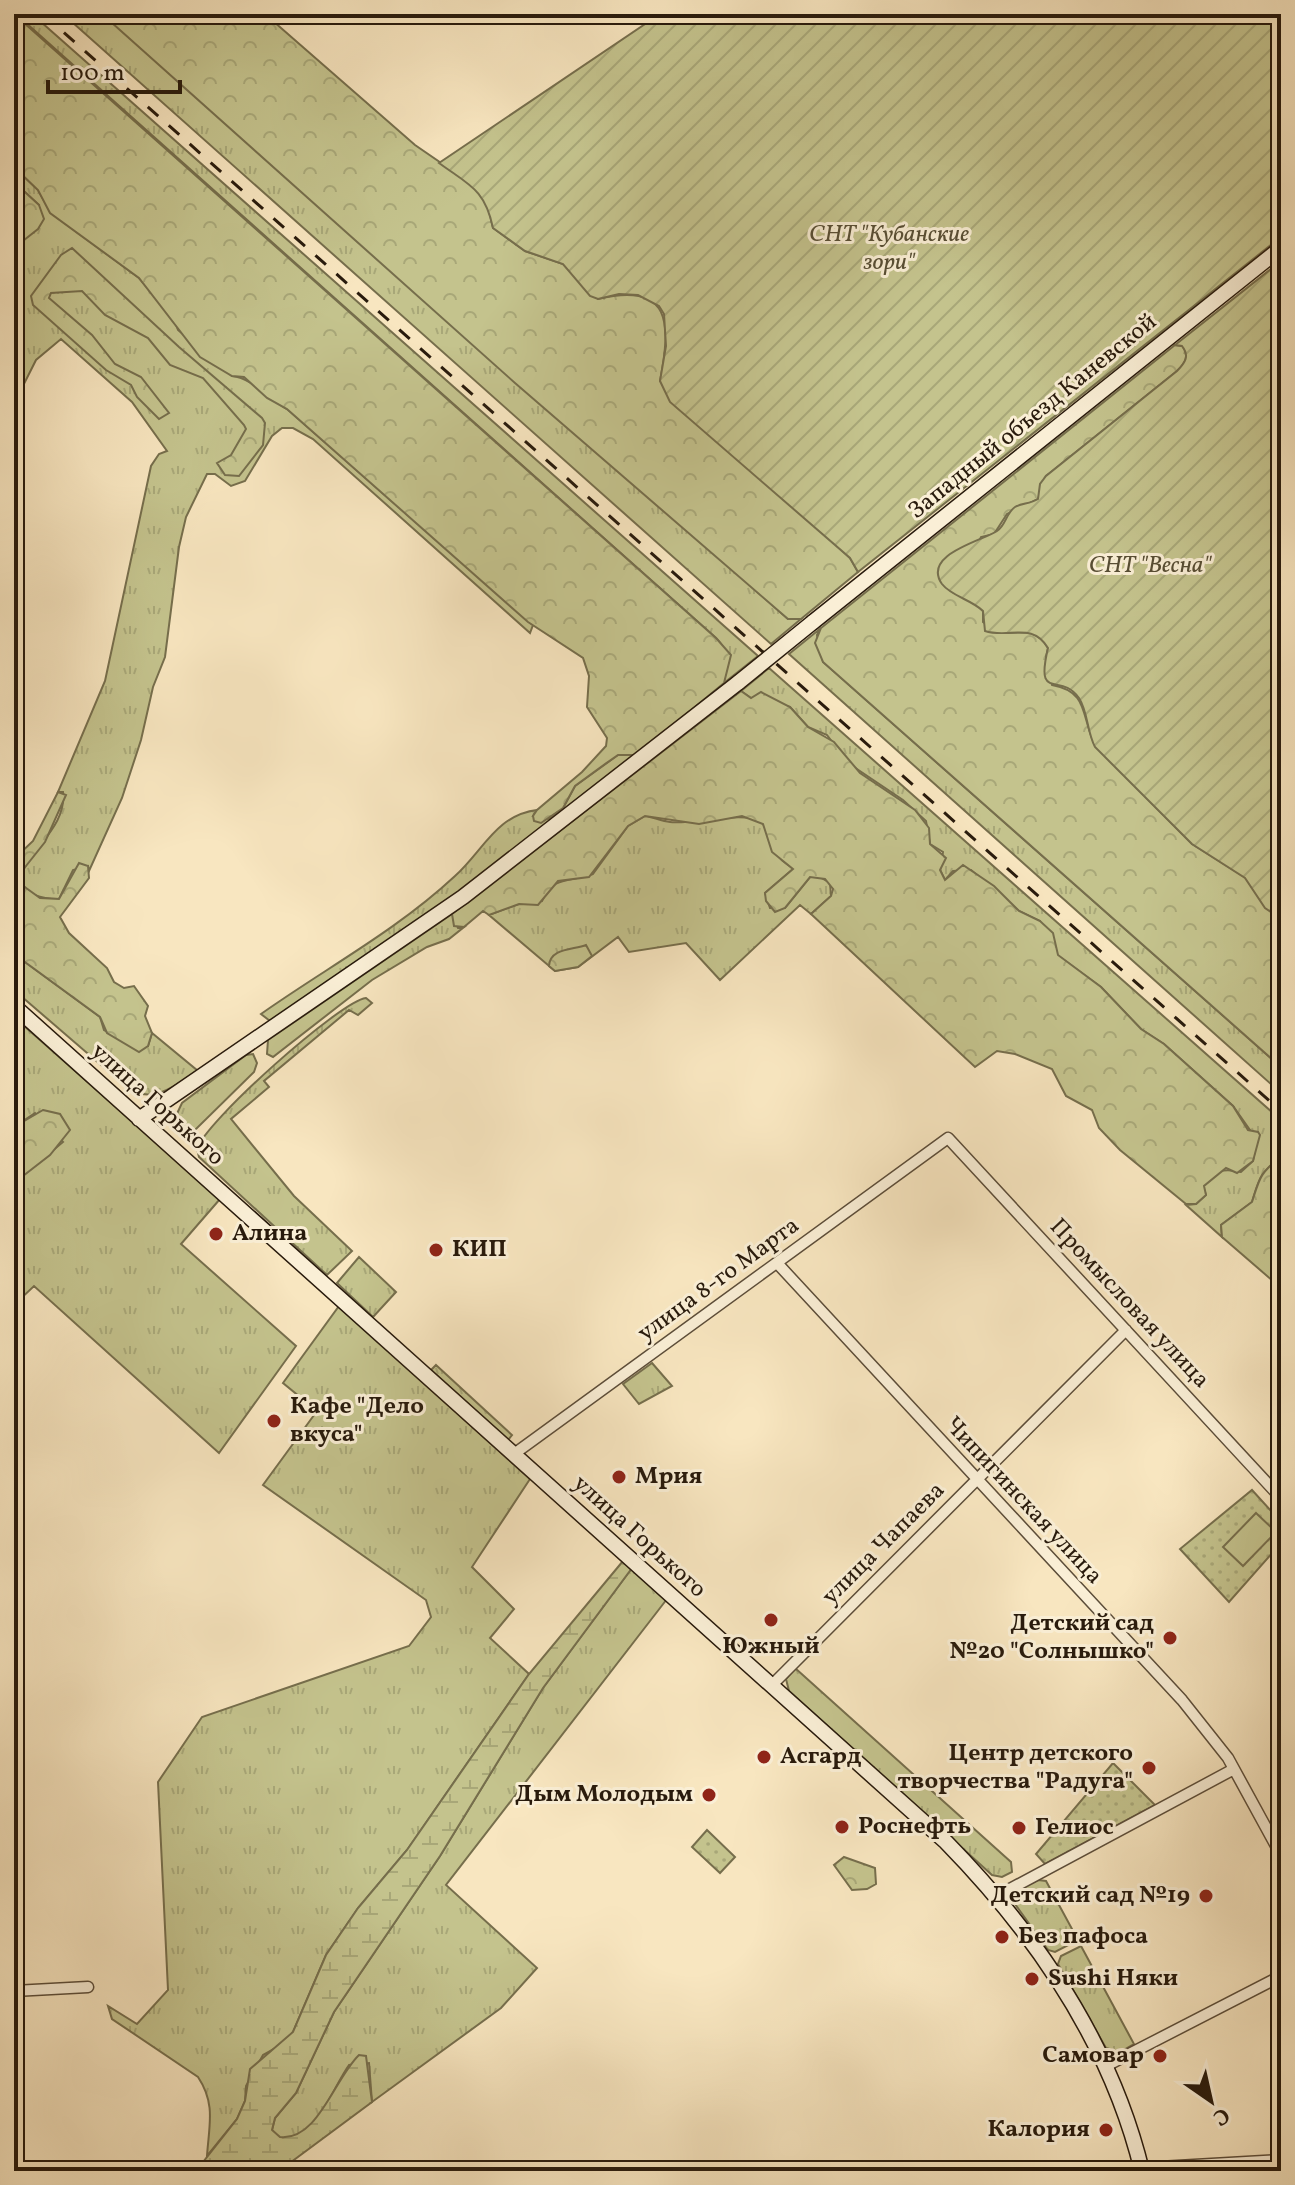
<svg xmlns="http://www.w3.org/2000/svg" width="1295" height="2185" font-family="Vollkorn,serif">
<style>
.grass{fill:url(#grass-tufts);stroke:#766e4c;stroke-width:2}
.forest{fill:url(#forest-crowns);stroke:#766e4c;stroke-width:2}
.wetland{fill:url(#wetland-marsh);stroke:#766e4c;stroke-width:2}
.park{fill:url(#park-dots);stroke:#766e4c;stroke-width:2}
.garden{fill:url(#garden-furrows);stroke:#766e4c;stroke-width:2}
.pitch{fill:#c4c38d;stroke:#766e4c;stroke-width:2}
.lines{fill:none;stroke-linecap:round;stroke-linejoin:round}
.street-casing{stroke:#5c4d39;stroke-width:13}
.secondary-casing{stroke:#281a0c;stroke-width:17}
.street{stroke:#faefd6;stroke-width:10}
.secondary{stroke:#faefd6;stroke-width:14}
.rail{stroke:#281a0c;stroke-width:3;stroke-dasharray:14 14;stroke-linecap:butt}
.secondary-bridge-casing{stroke:#281a0c;stroke-width:17;stroke-linecap:butt}
.secondary-bridge{stroke:#faefd6;stroke-width:14}
.poi-dot{fill:#8f2418;stroke:#faefd6;stroke-width:3}
.labels{text-anchor:middle;dominant-baseline:central;stroke-width:6;stroke-linejoin:round;paint-order:stroke}
.park-label{font-size:24px;font-style:italic;fill:#574d33;stroke:#faefd6}
.street-label{font-size:24px;fill:#281a0c;stroke:#faefd6}
.poi-label{font-size:24px;font-weight:bold;fill:#281a0c;stroke:#faefd6;text-anchor:start}
</style>
<defs>
<pattern id="grass-tufts" width="24" height="20" patternUnits="userSpaceOnUse" patternTransform="scale(2)"><rect width="24" height="20" fill="#c4c38d"/><path d="M3 7l-1-3M5 7V3M7 7l1-3M15 17l-1-3M17 17v-4M19 17l1-3" fill="none" stroke="#a8a778"/></pattern>
<pattern id="forest-crowns" width="20" height="18" patternUnits="userSpaceOnUse" patternTransform="scale(2)"><rect width="20" height="18" fill="#c4c38d"/><path d="M2 6a3 3 0 1 1 6 0M12 15a3 3 0 1 1 6 0" fill="none" stroke="#a8a778"/></pattern>
<pattern id="wetland-marsh" width="20" height="14" patternUnits="userSpaceOnUse" patternTransform="scale(2)"><rect width="20" height="14" fill="#c4c38d"/><path d="M1 5h8M5 5V1M11 12h8M15 12V8" fill="none" stroke="#a8a778"/></pattern>
<pattern id="park-dots" width="8" height="8" patternUnits="userSpaceOnUse" patternTransform="scale(2)"><rect width="8" height="8" fill="#c4c38d"/><path d="M2 2h.1M6 6h.1" fill="none" stroke="#a8a778" stroke-width="1.8" stroke-linecap="round"/></pattern>
<pattern id="garden-furrows" width="10" height="10" patternUnits="userSpaceOnUse" patternTransform="scale(2)"><rect width="10" height="10" fill="#c4c38d"/><path d="M-1 1l2-2M0 10L10 0M9 11l2-2" fill="none" stroke="#a8a778"/></pattern>
</defs>
<rect width="100%" height="100%" fill="#f8e6c0"/>
<filter id="stains"><feTurbulence type="fractalNoise" baseFrequency=".0025" numOctaves="4"/><feColorMatrix values="0 0 0 0 .2 0 0 0 0 .09 0 0 0 0 .02 0 0 0 .5 -.17"/></filter>
<radialGradient id="worn" r=".72"><stop offset=".6" stop-color="#630" stop-opacity="0"/><stop offset="1" stop-color="#630" stop-opacity=".3"/></radialGradient>
<path class="grass" d="M16 14H32L758 656 724 683C724 662 733 656 716 638Z
M63 14H108L788 619H801L771 644Z
M14 167 38 190 51 213 139 278 174 319 178 330 232 376C253 378 268 399 287 409L533 625 530 633 313 439 293 428H282L272 436 245 481 231 486 215 474H207L186 517 179 547 165 657 153 687 141 740 122 798 89 871 88 866 73 870 59 899C42 899 25 896 20 878 30 848 67 827 63 792H58L105 681 151 466 159 454 167 451 132 402 61 339 36 360 24 384 14 393V248L22 240 39 205 14 182Z
M821 628 817 635 823 662 1281 1067V1093L789 654Z
M769 668 1281 1120V1156C1259 1175 1260 1176 1252 1202L1221 1225 1222 1237 1186 1205 1196 1204 1206 1195 1203 1186C1213 1170 1224 1168 1241 1172L1253 1161 1257 1140 1233 1106 1164 1044 1141 1029 1101 987 1057 955 1040 921 1019 911 971 870 953 871 945 880 940 870 943 852 930 844 926 821 903 800 848 763 827 735 808 727 790 707 751 698 741 691Z
M627 753 637 755 443 905 270 1021 261 1014C326 968 396 931 455 876 483 851 496 815 537 810L533 816 548 819 563 808 575 786 618 755Z
M645 816C653 817 661 821 670 822 693 825 747 809 762 823 772 832 771 848 779 857 783 863 789 864 793 869L765 893 770 908H785L810 877 818 876 830 883 831 896 811 914 800 905 720 980 686 943 629 952 618 937 578 967 555 971 489 915 519 904 542 901C553 875 571 882 593 874L628 826Z
M452 914 458 928 464 927 449 939 427 947 372 980 273 1057 267 1054 268 1040Z
M14 954 100 1017 104 1030 122 1040 148 1046 152 1033 198 1071C176 1085 156 1103 130 1090L14 990Z
M366 998 372 1003 358 1015 349 1010 264 1081 269 1087 231 1119 294 1196 352 1251 327 1275 199 1157 197 1149C204 1123 340 1001 366 998Z
M14 1017 220 1199 181 1244 296 1346 219 1453 34 1286 14 1305V1183L63 1142 35 1113 14 1127Z
M253 1054 257 1063 254 1072 193 1132 186 1135 179 1133 174 1120 182 1103 246 1055Z
M359 1257 396 1292 373 1317 337 1283Z
M339 1306 530 1479 472 1567 514 1609 490 1638 529 1674 407 1850 358 1908 326 1955 293 2032 283 2044 263 2055 246 2086 245 2101 237 2119 207 2156C209 2125 216 2104 198 2077L112 2019 108 2006 137 2024 168 1990 158 1782 202 1717 409 1646 431 1617 426 1600 263 1485 317 1411 283 1383Z
M652 1363 672 1386 639 1404 623 1384Z
M436 1365 512 1435 508 1440 431 1370Z
M632 1568 667 1599 446 1885 537 1968 501 2008 372 2102 369 2063 349 2065C331 2090 317 2141 279 2138L272 2130 275 2118 296 2093 334 2012 440 1856 543 1688Z
M795 1668 1011 1862 1012 1872 1002 1877 992 1875 789 1691 786 1679Z
M1038 1880 1046 1881 1078 1940 1055 1952 1048 1950 1015 1904 1020 1889Z
M1081 1946 1134 2044 1120 2052 1106 2048 1058 1964 1061 1956Z"/>
<path class="forest" d="M14 14 716 638 731 655 724 683 637 755H618L605 764 575 786 563 808 541 823 534 821 533 816 537 810 582 772 606 746 607 738 587 707 589 676 583 658 528 622 287 409 267 398 244 377 232 376 200 357 139 278 50 213 38 190 14 167Z
M102 14H265L415 145 476 187 488 207 493 228 525 251 563 264 598 299C672 281 671 324 660 381L850 558 858 572 801 619H788L515 383Z
M14 182 39 205 44 219 38 229 14 248V225L22 217 14 203Z
M72 248 179 347 262 418 265 423 263 445 239 476 225 475 217 463 231 455 246 429 244 425 203 378 170 365 148 338 105 315 82 291 51 293 49 298 92 335 115 364 141 377 169 413 159 419 137 397 131 385 106 370 33 305 31 296 61 255Z
M1175 345 1182 346C1190 356 1185 363 1177 371L1046 476 1038 499 1007 514 994 534 981 537 954 593 972 600 983 611V622C991 626 1000 633 1008 633 1026 632 1037 630 1048 648L1046 657 1052 685C1091 692 1080 718 1096 747L1192 844 1246 878 1281 919V1067L823 662 815 643 821 628Z
M741 691 751 698 761 692 790 707 808 727 834 742 860 773 915 810 929 828 930 844 946 858 940 870 945 880 963 865 994 886 1019 911 1040 921 1053 933 1058 955 1101 987 1141 1029 1164 1044 1233 1106 1248 1130 1258 1132 1260 1135 1253 1161 1237 1173 1226 1168 1204 1186 1206 1195 1196 1204H1186L1120 1150 1099 1128 1092 1110 1066 1096 1052 1069 1015 1054 997 1051 975 1067 811 914 831 896 833 889 825 879 810 877 785 908 775 912 766 901 765 893 793 869 772 852 763 824 742 816 699 824 645 816 628 826 589 877 558 881 538 905 519 904 489 915 483 911 464 927 454 926 452 914Z
M58 792 66 795 45 842 22 871V885L40 898 59 899 79 863 88 866 89 878 60 917 69 933 107 968 114 982 124 988 134 986 148 1006 145 1016 152 1033 148 1046 139 1052 107 1033 100 1017 14 954V859L33 841Z
M586 945 592 956 578 967 555 971 549 966C550 948 573 950 586 945Z
M43 1110 60 1114 70 1130 50 1155 14 1183V1127Z
M1281 1156V1288L1222 1237 1221 1225 1252 1202C1260 1177 1259 1175 1281 1156Z
M844 1857 875 1868 876 1884 867 1889 852 1890 834 1865Z"/>
<path class="wetland" d="M623 1561 632 1568 543 1688 440 1856 334 2012 296 2093 275 2118 272 2130 280 2137C318 2141 334 2079 359 2055L366 2056 372 2102 279 2171H196L237 2119 245 2101 250 2069 293 2032 326 1955 358 1908 407 1850 529 1674Z"/>
<path class="park" d="M1252 1490 1281 1522V1543L1229 1602 1180 1549Z
M1113 1763 1155 1805 1045 1864 1036 1854Z
M707 1830 735 1857 720 1873 692 1847Z"/>
<path class="garden" d="M660 14H1281V237L858 572 850 558 670 402 660 381 666 346 664 314 659 306 638 295 619 294 598 299 590 296 563 264 525 251 493 228C485 189 469 185 439 163Z
M1281 261V919L1265 908 1245 878 1192 844 1095 747C1087 732 1088 712 1079 698 1060 671 1035 703 1048 648 1032 621 1009 639 985 631L983 611C972 600 951 596 942 584 921 554 985 540 997 531 1006 525 1006 513 1015 507 1022 503 1030 504 1038 499L1040 484 1046 476 1177 371C1185 363 1190 356 1182 346L1175 345Z"/>
<path class="pitch" d="M1256 1513 1276 1532 1243 1566 1223 1547Z"/>
<g class="lines">
<g class="street-casing">
<path id="street" d="M777 1263 1182 1700 1228 1758 1281 1855
M514 1454 948 1138 1281 1498
M772 1685 1126 1330
M997 1896 1234 1769
M14 1991 88 1987
M1106 2066 1281 1976
M1142 2168 1281 2160"/>
</g>
<g class="secondary-casing">
<path id="secondary" d="M813 622 1281 248
M14 1006 946 1842C1037 1935 1111 2043 1142 2171
M139 1119 463 897 739 682"/>
</g>
<use href="#street" class="street"/>
<use href="#secondary" class="secondary"/>
<path class="rail" d="M43 14 1281 1111"/>
<g class="secondary-bridge-casing">
<path id="secondary-bridge" d="M739 682 813 622"/>
</g>
<use href="#secondary-bridge" class="secondary-bridge"/>
</g>
<g class="poi-dot">
<circle cx="216" cy="1234" r="8"/>
<circle cx="436" cy="1250" r="8"/>
<circle cx="274" cy="1421" r="8"/>
<circle cx="619" cy="1477" r="8"/>
<circle cx="771" cy="1620" r="8"/>
<circle cx="1170" cy="1638" r="8"/>
<circle cx="764" cy="1757" r="8"/>
<circle cx="1149" cy="1768" r="8"/>
<circle cx="709" cy="1795" r="8"/>
<circle cx="842" cy="1827" r="8"/>
<circle cx="1019" cy="1828" r="8"/>
<circle cx="1206" cy="1896" r="8"/>
<circle cx="1002" cy="1937" r="8"/>
<circle cx="1032" cy="1979" r="8"/>
<circle cx="1160" cy="2056" r="8"/>
<circle cx="1106" cy="2130" r="8"/>
</g>
<g class="labels">
<g class="park-label">
<text x="889" y="235">СНТ "Кубанские<tspan x="889" dy="28">зори"</tspan></text>
<text x="1150" y="566">СНТ "Весна"</text>
</g>
<g class="street-label">
<text transform="translate(1033 417) rotate(-39)">Западный объезд Каневской</text>
<text transform="translate(157 1105) rotate(42)">улица Горького</text>
<text transform="translate(719 1280) rotate(-36)">улица 8-го Марта</text>
<text transform="translate(1129 1304) rotate(47)">Промысловая улица</text>
<text transform="translate(1023 1501) rotate(47)">Чипигинская улица</text>
<text transform="translate(639 1537) rotate(42)">улица Горького</text>
<text transform="translate(884 1544) rotate(-45)">улица Чапаева</text>
</g>
<g class="poi-label">
<text x="232" y="1234">Алина</text>
<text x="452" y="1250">КИП</text>
<text x="290" y="1407">Кафе "Дело<tspan x="290" dy="28">вкуса"</tspan></text>
<text x="635" y="1477">Мрия</text>
<text x="1154" y="1624" text-anchor="end">Детский сад<tspan x="1154" dy="28">№20 "Солнышко"</tspan></text>
<text x="771" y="1647" text-anchor="middle">Южный</text>
<text x="1133" y="1754" text-anchor="end">Центр детского<tspan x="1133" dy="28">творчества "Радуга"</tspan></text>
<text x="780" y="1757">Асгард</text>
<text x="693" y="1795" text-anchor="end">Дым Молодым</text>
<text x="858" y="1827">Роснефть</text>
<text x="1035" y="1828">Гелиос</text>
<text x="1190" y="1896" text-anchor="end">Детский сад №19</text>
<text x="1018" y="1937">Без пафоса</text>
<text x="1048" y="1979">Sushi Няки</text>
<text x="1144" y="2056" text-anchor="end">Самовар</text>
<text x="1090" y="2130" text-anchor="end">Калория</text>
</g>
</g>
<rect width="1295" height="2185" fill="none" stroke="#f8e6c0" stroke-width="48"/>
<rect x="16" y="16" width="1263" height="2153" fill="none" stroke="#281a0c" stroke-width="4"/>
<rect x="24" y="24" width="1247" height="2137" fill="none" stroke="#281a0c" stroke-width="2"/>
<g transform="translate(1211 2101) rotate(146)" stroke="#faefd6" stroke-width="6" paint-order="stroke">
<path d="M0-6L14 30L0 20L-14 30Z" fill="#281a0c"/>
<text y="-12" font-size="22" font-weight="bold" text-anchor="middle" fill="#281a0c">С</text>
</g>
<path d="M48 80v12h132v-12" fill="none" stroke="#281a0c" stroke-width="4"/>
<text x="60" y="80" font-size="24" fill="#281a0c" stroke="#faefd6" stroke-width="6" paint-order="stroke">100 m</text>
<rect width="100%" height="100%" filter="url(#stains)"/>
<rect width="100%" height="100%" fill="url(#worn)"/>
</svg>
